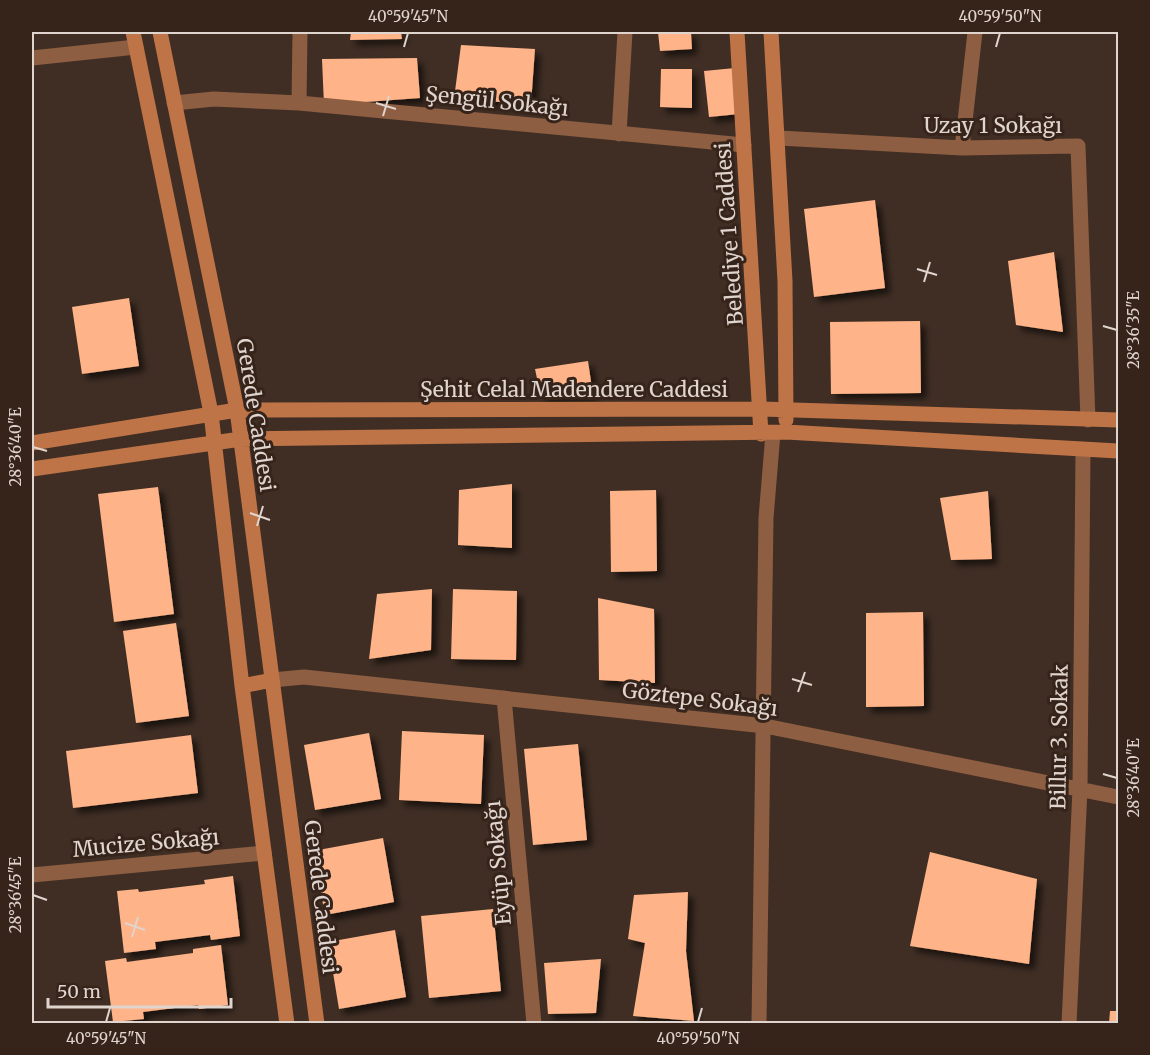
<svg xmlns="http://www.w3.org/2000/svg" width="1150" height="1055" font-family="Merriweather,serif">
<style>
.building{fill:#feb488;filter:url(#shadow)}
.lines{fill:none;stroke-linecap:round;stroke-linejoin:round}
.street{stroke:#8d5e42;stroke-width:15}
.secondary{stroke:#be7446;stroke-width:15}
.ticks{fill:none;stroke:#e0d4ce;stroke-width:2}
.labels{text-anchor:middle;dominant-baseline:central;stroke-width:6;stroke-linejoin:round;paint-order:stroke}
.street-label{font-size:21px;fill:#e0d4ce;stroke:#36241a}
.neatline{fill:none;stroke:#e0d4ce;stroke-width:2}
.ticks-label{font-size:15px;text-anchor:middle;fill:#e0d4ce}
</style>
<defs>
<filter id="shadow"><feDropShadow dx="5.5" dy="5.5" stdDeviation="3" flood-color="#0009"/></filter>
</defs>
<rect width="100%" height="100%" fill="#402e24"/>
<path class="building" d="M351 32H401L402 39 350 40Z
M658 32H691L692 49 660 51Z
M461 45 535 49 531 104 454 99Z
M417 58 420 98 324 105 322 59Z
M735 68 739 114 709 117 704 71Z
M661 69H692V108L660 107Z
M875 200 885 288 814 297 804 209Z
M1054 252 1063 332 1016 325 1008 261Z
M129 298 139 366 82 374 72 307Z
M920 321 921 393 831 394 830 322Z
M588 361 593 395 541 397 535 369Z
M512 484V548L458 545 459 490Z
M158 487 174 614 114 622 98 494Z
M656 490 657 571 611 572 610 491Z
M988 491 992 559 951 560 940 498Z
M432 589 431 650 369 659 377 594Z
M453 589 517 591 516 660 451 659Z
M598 598 654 609 655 683 599 680Z
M923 612 924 706 866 707V613Z
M176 623 189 716 136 723 123 631Z
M402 731 484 735 481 804 399 800Z
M369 733 381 799 315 810 304 745Z
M191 735 198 793 73 808 66 751Z
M578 744 587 840 533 845 524 749Z
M383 838 394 902 325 915 313 851Z
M930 852 1037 879 1029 964 910 946Z
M233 876 240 936 211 940 210 935 155 942 156 949 124 953 117 891 138 889 139 892 205 884 204 880Z
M688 892 686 951 694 1021 633 1016 645 943 628 939 634 895Z
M493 909 501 991 429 998 421 916Z
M395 930 406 997 339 1009 328 942Z
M221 945 228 1005 199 1009 198 1005 143 1012 144 1019 113 1022 105 961 126 958 127 962 193 953V949Z
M601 959 596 1013 548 1014 544 963Z
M1110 1011H1118V1024H1109Z"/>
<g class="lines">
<path class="street" d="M32 58 136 47
M174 103 214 99 299 103 744 145
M299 103 300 32
M619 134 625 32
M779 138 962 148 1078 146 1088 420
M962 148 975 32
M272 680 304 677 765 726 1118 797
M504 698 534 1024
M32 875 264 853
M759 1024 766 518 773 433
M1069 1024 1080 789 1083 451"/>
<path class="secondary" d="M133 32 211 413 242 686 287 1024
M160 32 237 410 317 1024
M737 32 761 434
M771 32 785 281 786 420
M32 443 237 410 761 409 1118 420
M32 469 241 439 786 432 1118 451
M242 686 272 680"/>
</g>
<path class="ticks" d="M404 47 408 33M996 47 1000 33M376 103 396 109M383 116 389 96M917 269 937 275M924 282 930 262M1103 326 1117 330M33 447 47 451M250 513 270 520M257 526 263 506M792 679 812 685M798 692 805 672M1103 774 1117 778M33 895 47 900M125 923 145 930M132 937 138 917M106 1022 110 1008M698 1022 702 1008"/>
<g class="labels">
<g class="street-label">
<text transform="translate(497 101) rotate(6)">Şengül Sokağı</text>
<text x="993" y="125">Uzay 1 Sokağı</text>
<text transform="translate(729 234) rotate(-94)">Belediye 1 Caddesi</text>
<text x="574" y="389">Şehit Celal Madendere Caddesi</text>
<text transform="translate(256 415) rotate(81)">Gerede Caddesi</text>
<text transform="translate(700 699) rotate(7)">Göztepe Sokağı</text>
<text transform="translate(1059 737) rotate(-89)">Billur 3. Sokak</text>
<text transform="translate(146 843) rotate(-5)">Mucize Sokağı</text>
<text transform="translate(498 863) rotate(-95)">Eyüp Sokağı</text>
<text transform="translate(321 897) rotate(83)">Gerede Caddesi</text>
</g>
</g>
<rect width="1150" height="1055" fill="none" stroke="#36241a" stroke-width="66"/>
<path d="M48 998v9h183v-9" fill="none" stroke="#e0d4ce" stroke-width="3"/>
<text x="57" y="998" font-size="18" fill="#e0d4ce" stroke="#36241a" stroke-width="4.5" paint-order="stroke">50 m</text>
<rect x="33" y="33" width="1084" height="989" class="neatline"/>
<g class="ticks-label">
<text x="408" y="22">40°59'45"N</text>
<text x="1000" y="22">40°59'50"N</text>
<text transform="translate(1134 330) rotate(-90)" y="5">28°36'35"E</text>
<text transform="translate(16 447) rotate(-90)" y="5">28°36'40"E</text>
<text transform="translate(1134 778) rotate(-90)" y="5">28°36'40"E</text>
<text transform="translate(16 895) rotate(-90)" y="5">28°36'45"E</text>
<text x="106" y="1044">40°59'45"N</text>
<text x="698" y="1044">40°59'50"N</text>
</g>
</svg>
